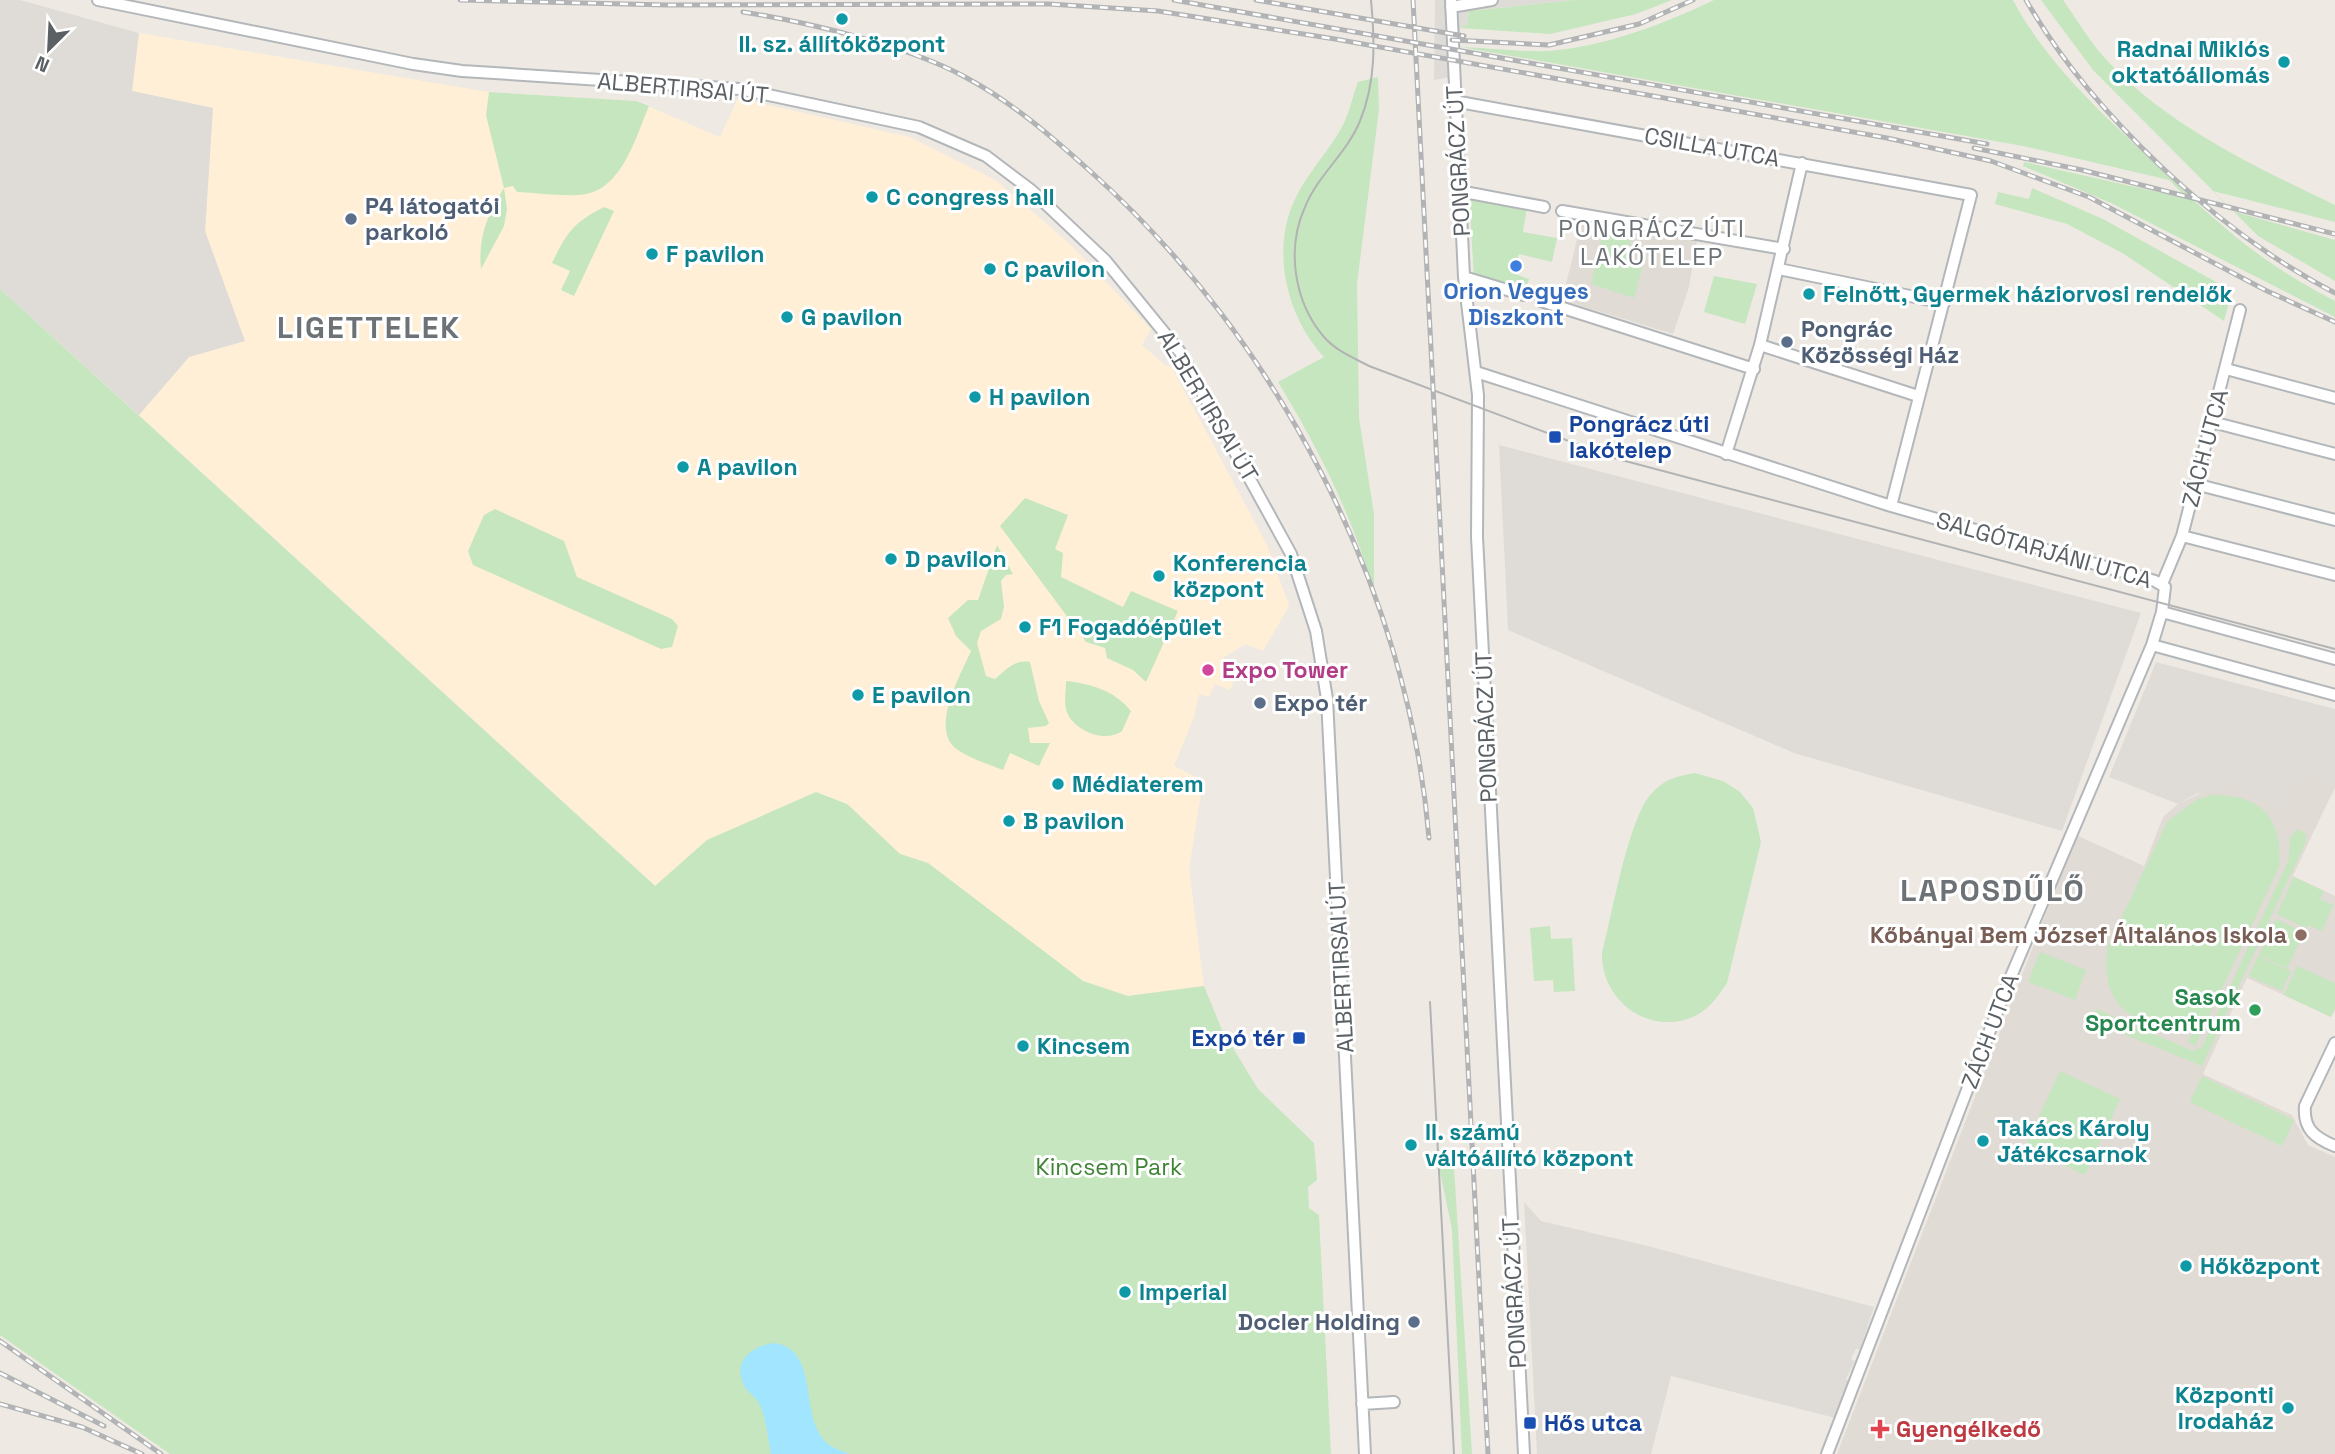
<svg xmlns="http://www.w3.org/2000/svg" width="2335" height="1454" font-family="'Space Grotesk',sans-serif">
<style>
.commercial{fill:#ffefd7}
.industrial{fill:#dfdcd7}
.education{fill:#e0dbd4}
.green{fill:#c5e6be}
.water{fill:#a2e5ff}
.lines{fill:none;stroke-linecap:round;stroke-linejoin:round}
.minor-casing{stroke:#b3b7ba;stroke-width:14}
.minor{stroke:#fff;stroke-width:10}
.tram{stroke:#b2b3b4;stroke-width:2}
.rail-casing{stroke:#b2b3b4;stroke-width:5}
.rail{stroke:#fff;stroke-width:2.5;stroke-dasharray:8;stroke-linecap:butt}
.culture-dot{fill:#0f9aa8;stroke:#fff;stroke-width:2.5}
.service-dot{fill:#5c6f8a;stroke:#fff;stroke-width:2.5}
.shop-dot{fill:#3f7fe0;stroke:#fff;stroke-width:2.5}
.transit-dot{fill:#1a4fb4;stroke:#fff;stroke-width:2.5}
.hotel-dot{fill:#d1479c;stroke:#fff;stroke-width:2.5}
.education-dot{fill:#8d6e63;stroke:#fff;stroke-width:2.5}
.leisure-dot{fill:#2e9e5b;stroke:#fff;stroke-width:2.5}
.health-dot{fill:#e0444e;stroke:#fff;stroke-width:2.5}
.labels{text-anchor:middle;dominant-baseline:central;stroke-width:6;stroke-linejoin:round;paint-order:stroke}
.culture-label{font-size:23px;font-weight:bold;fill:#0d838f;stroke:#fff;text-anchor:start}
.street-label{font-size:23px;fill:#5b6064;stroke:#fff}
.service-label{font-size:23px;font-weight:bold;fill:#4e5e75;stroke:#fff;text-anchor:start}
.shop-label{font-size:23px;font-weight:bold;fill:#366cbe;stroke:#fff}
.transit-label{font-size:23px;font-weight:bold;fill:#164399;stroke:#fff;text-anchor:start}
.hotel-label{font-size:23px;font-weight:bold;fill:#b23c85;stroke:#fff;text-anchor:start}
.education-label{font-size:23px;font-weight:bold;fill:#785e54;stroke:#fff;text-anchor:end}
.leisure-label{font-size:23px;font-weight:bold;fill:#27864d;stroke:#fff;text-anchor:end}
.park-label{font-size:23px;fill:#3c8432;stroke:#fff}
.health-label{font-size:23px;font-weight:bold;fill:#be3a42;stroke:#fff;text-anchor:start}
.neighbourhood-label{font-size:24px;letter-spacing:2px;fill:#6c7276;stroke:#fff}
.district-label{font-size:30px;font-weight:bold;letter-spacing:2px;fill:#6c7276;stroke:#fff}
</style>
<rect width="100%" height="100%" fill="#eeeae3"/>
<path class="commercial" d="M139 33 489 92 636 101 720 137 738 98 910 137 997 181 1071 245 1151 329 1142 345 1165 365 1171 366 1268 547 1289 606 1263 651 1246 644 1224 657 1221 666 1237 673 1230 690 1215 684 1209 697 1199 694 1194 717 1174 766 1203 780 1189 869 1204 986 1128 996 1083 981 928 863 900 854 848 804 707 840 656 886 139 415 189 357 244 341 205 231 213 108 132 91Z"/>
<path class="industrial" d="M0 0H20L139 33 132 91 213 108 205 231 245 341 189 357 139 415 0 289Z
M1435 0H1576L1469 11 1467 25 1460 29 1461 75 1434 80Z
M1499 445 2141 613 2062 831 1794 753 1508 630Z
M2156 662 2335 709V788L2316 826 2198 793 2178 804 2109 777Z
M1524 1202 1541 1221 1648 1246 1874 1307 1860 1349H1856L1851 1359 1855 1361 1846 1379 1849 1381 1835 1418 1671 1376 1651 1454H1537Z"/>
<path class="education" d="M1582 219 1697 239 1689 287 1673 334 1562 300Z
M2301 774 2334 788 2293 876 2335 896V1009L2331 1017 2247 978 2203 1074 2292 1115 2308 1145 2335 1157V1454H1837L2076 835 2144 866 2163 817 2178 804 2212 788H2239L2284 810Z"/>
<path class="green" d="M1576 0H1672L1636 14 1550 34 1460 28 1467 25 1469 11Z
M1714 0H2013C2044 59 2097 109 2145 154 2210 216 2253 259 2335 301V317L2111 203 2023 166 2024 162 2188 199 2169 180 2023 146 1461 47C1489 48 1519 52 1548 51 1604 47 1664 24 1714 0Z
M2041 0H2063C2076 18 2088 39 2103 56 2165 125 2254 166 2335 205V222L2213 191 2232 211 2335 240V281L2258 236 2093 70Z
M1378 77 1379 109 1357 284 1359 418 1374 514V593C1354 518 1318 448 1278 382L1324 357C1288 318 1272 256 1292 206 1304 176 1330 151 1344 123 1350 110 1353 95 1358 82Z
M489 92 636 101 649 106C635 139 621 194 578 195 558 196 537 193 517 192L513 186 504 188 507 209 504 226 481 269C478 237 487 215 504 188L486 115Z
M2032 188 2103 219 2232 291 2224 321 2124 254 2067 224 1995 204 1998 192 2029 199Z
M1469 195 1527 207 1523 232 1557 238 1552 262 1519 254 1513 273 1529 279 1524 294 1474 278Z
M604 207 614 211 574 296 561 290 570 271 552 263C567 232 573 223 604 207Z
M1603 231 1631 238 1620 286 1626 264 1642 268 1634 298 1591 284Z
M1714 276 1757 284 1745 324 1704 312Z
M0 289 655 886 707 840 816 792 847 804 900 854 928 863 1083 981 1128 996 1204 986 1222 1030 1258 1089 1314 1143 1317 1180 1308 1187 1309 1208 1319 1215 1331 1454H170L0 1335Z
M1025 498 1068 515 1055 549 1063 553 1061 577 1123 607 1131 591 1178 611 1146 682 1133 670 1107 658 1105 648 1086 642 1000 526Z
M495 509 564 541 577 577 672 619 678 626 672 647 661 649 473 565 468 551 484 515Z
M997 545 1013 574 1006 575 1001 581 1004 607 1001 619 981 631 977 643 986 676 995 679C1006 670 1015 659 1030 662L1039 701 1049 723 1046 726 1028 728 1030 743H1050L1039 766 1010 753 1003 770C988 764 971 759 958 750 928 731 961 674 971 651L956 636 948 618 968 600H978Z
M1066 681C1091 684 1114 690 1131 711L1122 731C1105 744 1071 730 1066 709 1064 701 1066 689 1066 681Z
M1695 773 1723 781 1740 792 1753 808 1761 842 1727 983C1719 995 1710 1008 1697 1015 1651 1038 1601 1002 1602 953 1612 916 1628 818 1652 793 1665 779 1677 776 1695 773Z
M2212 795C2261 794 2283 818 2279 867L2195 1046 2188 1042 2198 1019C2141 1037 2097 1008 2108 946L2167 822 2196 800Z
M2298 829 2306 834V841L2202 1066 2092 1021 2096 1009 2193 1051 2202 1047 2289 859 2290 837Z
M2294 877 2324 891 2320 899 2333 905 2322 931 2308 925 2306 928 2277 914Z
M2276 919 2304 932 2287 968 2259 955Z
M1550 926 1551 939 1572 938 1575 991 1554 992 1553 980 1534 981 1530 928Z
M2040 952 2086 970 2075 1000 2028 982Z
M2258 956 2291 971 2282 991 2249 976Z
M2297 966 2335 983V1009L2331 1017 2284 995Z
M2060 1071 2120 1099 2085 1175 2025 1147Z
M2202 1076 2294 1120 2282 1146 2190 1102Z
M1454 1167 1472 1454H1462L1452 1229 1439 1167Z"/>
<path class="water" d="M775 1343C820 1351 799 1414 825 1441 831 1448 841 1450 849 1454H771C768 1438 766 1419 760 1405 756 1396 746 1392 743 1383 733 1359 755 1345 775 1343Z"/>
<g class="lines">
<g class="minor-casing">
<path id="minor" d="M98 0 413 64 462 71 740 89 919 127 986 156 1031 190 1105 260 1180 352 1291 554 1316 631 1327 699 1365 1454
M1451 0 1464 277 1478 395 1477 537 1524 1454
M1451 7 1492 0
M1454 101 1971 195 1891 506
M1459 191 1544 207
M1562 211 1784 249
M1779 269 1944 303
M1464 277 1524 295
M1541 301 1754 369
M1760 345 1918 396
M2226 369 2335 398
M1476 372 1891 506 2155 581 2165 587 2162 612 2152 645 2009 981 1827 1454
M2212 422 2335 454
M1726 454 1760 345 1802 163
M2195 484 2335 520
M2182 536 2335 575
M2162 584 2182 536 2240 310
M2162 612 2335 659
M2152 645 2335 695
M2335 1043 2305 1106C2303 1129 2315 1138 2335 1146
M1362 1404 1394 1402"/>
</g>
<use href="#minor" class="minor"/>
<path class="tram" d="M1371 0C1375 42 1376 82 1360 121 1347 153 1318 175 1305 207 1286 249 1294 302 1324 337 1336 351 1354 358 1369 366L1614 458 2335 649
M1430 1002 1454 1454"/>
<g class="rail-casing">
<path id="rail" d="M460 0 667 5 1049 4 1158 11 1335 39 1887 138 1991 161 2089 197 2267 291 2335 322
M1174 0 1987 144
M1256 0 1464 36
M1413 0 1488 1454
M2026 0C2091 114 2219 233 2335 293
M743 12C807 22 909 46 965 77 1012 102 1051 136 1090 171 1276 337 1408 588 1429 838
M1452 40 1549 45 1639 24 1693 0
M1974 148 2082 170 2335 234
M0 1341 161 1454
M0 1373 104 1426
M0 1404 82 1427 142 1454"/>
</g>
<use href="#rail" class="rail"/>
</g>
<g class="culture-dot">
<circle cx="842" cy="19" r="7"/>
<circle cx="2284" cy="62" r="7"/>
<circle cx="872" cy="197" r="7"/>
<circle cx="652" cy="254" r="7"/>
<circle cx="990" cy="269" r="7"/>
<circle cx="1809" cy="294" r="7"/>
<circle cx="787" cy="317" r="7"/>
<circle cx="975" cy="397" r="7"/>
<circle cx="683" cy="467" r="7"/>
<circle cx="891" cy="559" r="7"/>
<circle cx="1159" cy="576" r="7"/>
<circle cx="1025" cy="627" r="7"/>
<circle cx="858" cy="695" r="7"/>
<circle cx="1058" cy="784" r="7"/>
<circle cx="1009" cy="821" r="7"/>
<circle cx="1023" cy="1046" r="7"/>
<circle cx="1983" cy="1141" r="7"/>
<circle cx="1411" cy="1145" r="7"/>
<circle cx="2186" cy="1266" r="7"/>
<circle cx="1125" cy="1292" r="7"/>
<circle cx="2288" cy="1408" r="7"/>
</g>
<g class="service-dot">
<circle cx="351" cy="219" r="7"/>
<circle cx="1787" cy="342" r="7"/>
<circle cx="1260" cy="703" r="7"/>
<circle cx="1414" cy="1322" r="7"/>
</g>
<circle class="shop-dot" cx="1516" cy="266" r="7"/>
<g class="transit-dot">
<rect x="1548" y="430" width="14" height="14" rx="3.5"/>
<rect x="1292" y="1031" width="14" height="14" rx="3.5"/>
<rect x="1523" y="1416" width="14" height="14" rx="3.5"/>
</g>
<circle class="hotel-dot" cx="1208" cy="670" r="7"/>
<circle class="education-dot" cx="2301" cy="935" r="7"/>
<circle class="leisure-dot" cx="2255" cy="1010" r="7"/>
<path class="health-dot" d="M1876.5 1418.5h7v7h7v7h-7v7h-7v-7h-7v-7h7z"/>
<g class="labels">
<g class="culture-label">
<text x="842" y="44" text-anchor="middle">II. sz. állítóközpont</text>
<text x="2270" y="49" text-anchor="end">Radnai Miklós<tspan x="2270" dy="26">oktatóállomás</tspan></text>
<text x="886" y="197">C congress hall</text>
<text x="666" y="254">F pavilon</text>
<text x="1004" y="269">C pavilon</text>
<text x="1823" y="294">Felnőtt, Gyermek háziorvosi rendelők</text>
<text x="801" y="317">G pavilon</text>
<text x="989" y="397">H pavilon</text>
<text x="697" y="467">A pavilon</text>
<text x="905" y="559">D pavilon</text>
<text x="1173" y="563">Konferencia<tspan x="1173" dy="26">központ</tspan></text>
<text x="1039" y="627">F1 Fogadóépület</text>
<text x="872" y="695">E pavilon</text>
<text x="1072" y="784">Médiaterem</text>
<text x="1023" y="821">B pavilon</text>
<text x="1037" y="1046">Kincsem</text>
<text x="1997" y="1128">Takács Károly<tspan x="1997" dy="26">Játékcsarnok</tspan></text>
<text x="1425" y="1132">II. számú<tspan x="1425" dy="26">váltóállító központ</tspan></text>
<text x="2200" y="1266">Hőközpont</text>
<text x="1139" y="1292">Imperial</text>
<text x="2274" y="1395" text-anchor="end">Központi<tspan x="2274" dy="26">Irodaház</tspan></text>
</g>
<g class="street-label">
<text transform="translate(683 88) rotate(5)">ALBERTIRSAI ÚT</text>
<text transform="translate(1712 147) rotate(10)">CSILLA UTCA</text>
<text transform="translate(1458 161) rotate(-93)">PONGRÁCZ ÚT</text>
<text transform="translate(1208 406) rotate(59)">ALBERTIRSAI ÚT</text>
<text transform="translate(2205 448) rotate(-75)">ZÁCH UTCA</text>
<text transform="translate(2044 550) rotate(16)">SALGÓTARJÁNI UTCA</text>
<text transform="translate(1486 727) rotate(-92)">PONGRÁCZ ÚT</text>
<text transform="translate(1341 967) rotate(-93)">ALBERTIRSAI ÚT</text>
<text transform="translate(1990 1031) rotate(-69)">ZÁCH UTCA</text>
<text transform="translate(1514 1293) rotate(-93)">PONGRÁCZ ÚT</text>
</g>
<g class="service-label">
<text x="365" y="206">P4 látogatói<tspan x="365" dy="26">parkoló</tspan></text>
<text x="1801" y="329">Pongrác<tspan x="1801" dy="26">Közösségi Ház</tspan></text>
<text x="1274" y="703">Expo tér</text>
<text x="1400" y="1322" text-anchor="end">Docler Holding</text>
</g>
<g class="shop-label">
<text x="1516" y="291">Orion Vegyes<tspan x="1516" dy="26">Diszkont</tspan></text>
</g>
<g class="transit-label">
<text x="1569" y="424">Pongrácz úti<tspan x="1569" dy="26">lakótelep</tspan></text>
<text x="1285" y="1038" text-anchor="end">Expó tér</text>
<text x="1544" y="1423">Hős utca</text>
</g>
<g class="hotel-label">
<text x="1222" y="670">Expo Tower</text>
</g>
<g class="education-label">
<text x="2287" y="935">Kőbányai Bem József Általános Iskola</text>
</g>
<g class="leisure-label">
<text x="2241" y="997">Sasok<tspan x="2241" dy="26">Sportcentrum</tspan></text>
</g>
<g class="park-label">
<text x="1109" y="1167">Kincsem Park</text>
</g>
<g class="health-label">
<text x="1896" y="1429">Gyengélkedő</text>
</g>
<g class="neighbourhood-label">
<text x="1652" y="228">PONGRÁCZ ÚTI<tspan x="1652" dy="28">LAKÓTELEP</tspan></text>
</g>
<g class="district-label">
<text x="369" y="327">LIGETTELEK</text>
<text x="1993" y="890">LAPOSDŰLŐ</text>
</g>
</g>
<g transform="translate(49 49) rotate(204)" stroke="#ffffff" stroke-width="5" paint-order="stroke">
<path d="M0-5L12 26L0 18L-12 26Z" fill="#5b6064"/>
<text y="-10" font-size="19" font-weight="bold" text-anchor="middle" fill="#5b6064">N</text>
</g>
</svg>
